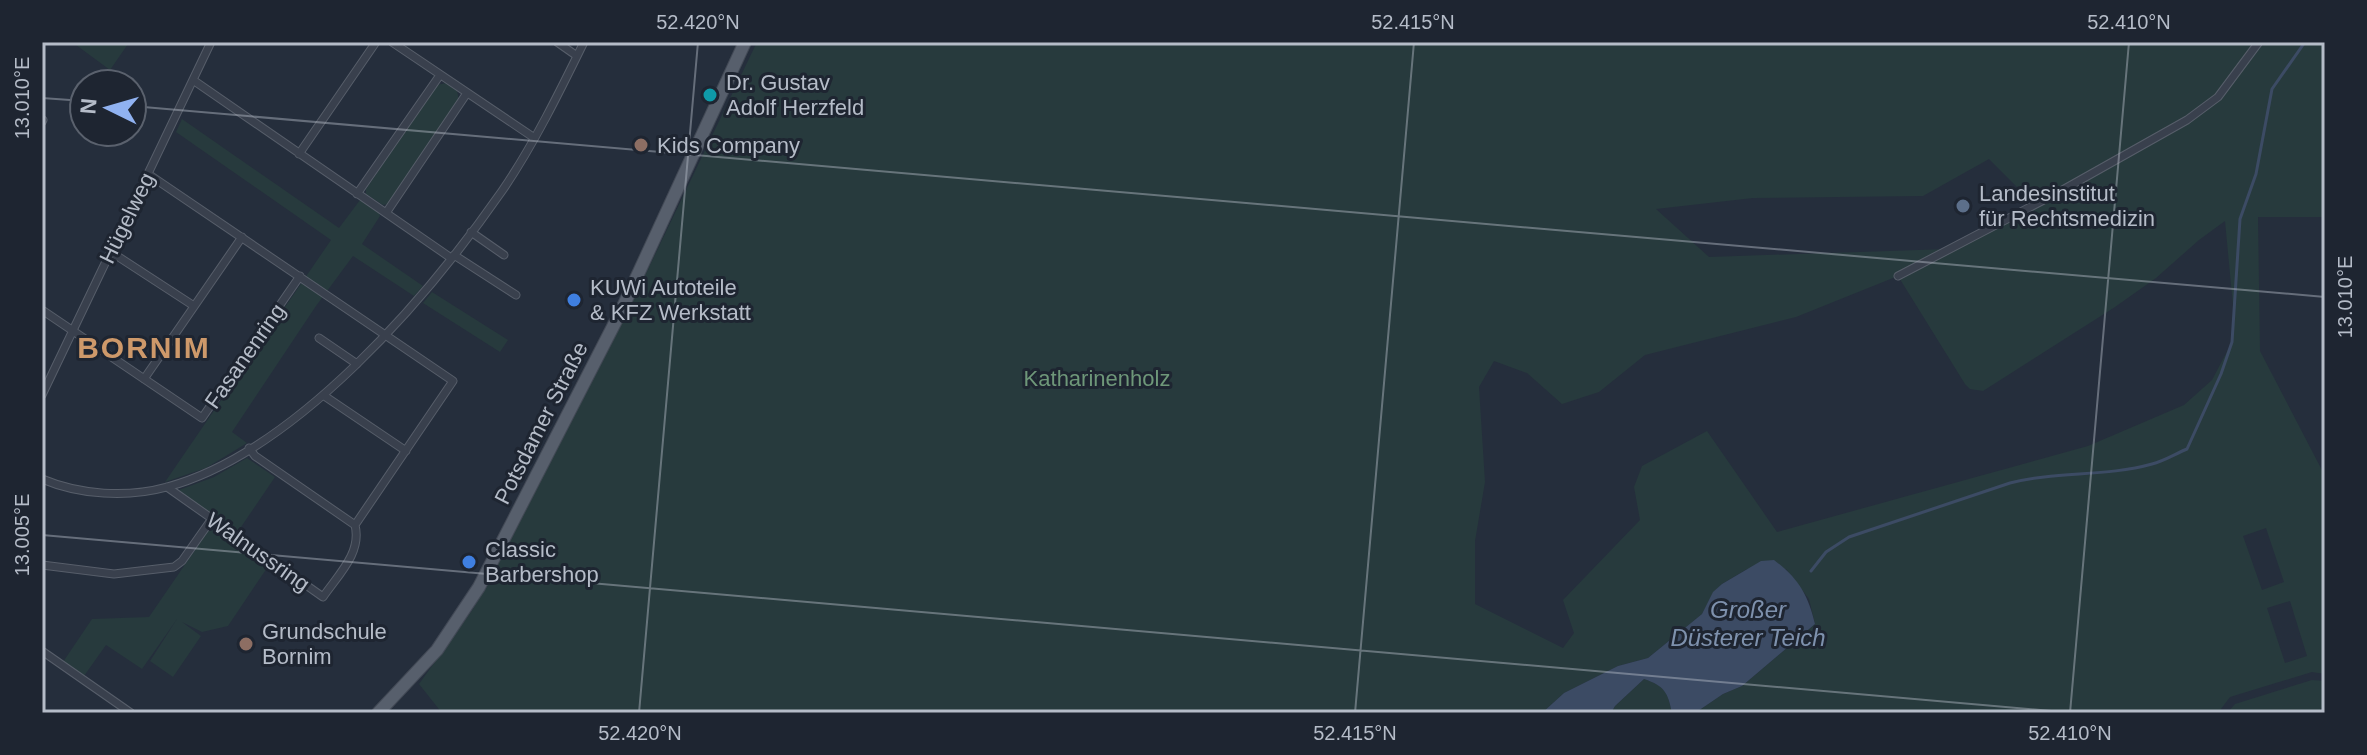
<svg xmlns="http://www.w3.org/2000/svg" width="2367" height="755" font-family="Arial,sans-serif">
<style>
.green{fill:#273a3d;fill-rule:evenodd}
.water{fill:#3c4b64}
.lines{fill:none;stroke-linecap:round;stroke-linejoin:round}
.stream{stroke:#3c4b64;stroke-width:3}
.street-casing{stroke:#575e6a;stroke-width:9}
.primary-casing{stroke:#424955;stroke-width:14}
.street{stroke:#39404d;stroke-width:7}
.primary{stroke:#575f6c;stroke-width:12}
.ticks{fill:none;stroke:#b5bcc8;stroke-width:2;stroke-opacity:0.45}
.culture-dot{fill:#0f9aa8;stroke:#1e2531;stroke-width:3}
.education-dot{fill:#8d6e63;stroke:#1e2531;stroke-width:3}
.service-dot{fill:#5c6f8a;stroke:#1e2531;stroke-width:3}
.shop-dot{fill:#3f7fe0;stroke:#1e2531;stroke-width:3}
.labels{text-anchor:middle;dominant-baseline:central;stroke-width:6;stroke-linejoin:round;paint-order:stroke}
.poi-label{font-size:22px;fill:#b5bcc8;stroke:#1e2531;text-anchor:start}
.street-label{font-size:22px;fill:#b5bcc8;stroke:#1e2531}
.park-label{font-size:22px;fill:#6e9779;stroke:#1e2531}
.water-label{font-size:24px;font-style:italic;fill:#7e91ad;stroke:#1e2531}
.district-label{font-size:30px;font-weight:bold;letter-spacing:2px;fill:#ce996a;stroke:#1e2531}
.neatline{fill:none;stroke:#b5bcc8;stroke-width:3}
.ticks-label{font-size:20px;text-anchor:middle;fill:#b5bcc8}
</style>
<rect width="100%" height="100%" fill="#252e3c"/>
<path class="green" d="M72 42H126L128 44 110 70Z
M757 42H2325V217H2258L2260 351 2325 476V674L2312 672 2230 697 2218 713H1695L1723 694 1742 686 1815 624 1809 599 1786 569H1747L1722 584 1713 593 1702 614 1648 658 1618 666 1564 693 1542 713H442L419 684 473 609 627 313ZM1989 159 2034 204 1948 249 1709 257 1656 209 1753 198 1923 196ZM2225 221 2234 316 2232 342 2212 380 2184 405 2088 446 1777 532 1707 431 1642 466 1634 487 1640 520 1563 600 1574 633 1563 648 1475 604V541L1485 482 1479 387 1494 361 1527 373 1562 404 1599 392 1645 355 1796 317 1898 276 1965 384 1970 389 1983 391 2115 307 2156 278 2199 240ZM2266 528 2284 582 2262 590 2243 536ZM2290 601 2307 656 2285 663 2267 608Z
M446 83 457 91 459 100 388 204 383 205 366 194V189L437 85Z
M182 119 339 228 360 200 379 213 380 216 362 244 423 286 414 296 353 256 316 306 232 432 247 443 206 468 165 482 331 240 176 132Z
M432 292 508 340 500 352 423 303Z
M247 458 275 477 237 533 180 494 179 490 214 477Z
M217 530 269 565 228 626 202 632 182 622 201 636 173 677 150 661 177 619 142 669 106 645 84 676 63 662 92 619 149 617 208 531Z
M1644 679C1665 686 1668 692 1672 713H1611L1615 706Z
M2312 680 2325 681V702L2318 713H2227L2235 704Z"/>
<path class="water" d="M1774 560C1799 579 1808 595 1815 624L1742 686 1723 694 1695 713H1672C1668 693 1665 686 1644 679L1615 706 1611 713H1542L1564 693 1618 666 1648 658 1702 614 1713 592 1722 584 1761 561Z"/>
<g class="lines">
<path class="stream" d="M1811 571 1826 552 1849 537 2010 483C2056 471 2106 477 2152 464 2164 461 2175 454 2187 449L2221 374 2232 342 2240 219 2256 174 2272 89 2305 42"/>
<g class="street-casing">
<path id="street" d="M392 42 533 137
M557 42 577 56
M193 80 451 258
M42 122 43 120
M299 154 376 42
M148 174 453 381 355 525
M357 194 440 75
M386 213 467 93
M471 232 504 255
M111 252 194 306
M454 255 516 295
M1898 276 2059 192 2187 120 2218 97 2259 42
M42 310 202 418 300 276
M319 338 357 364
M144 379 242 237
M42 395 211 42
M323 395 406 451
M42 479C80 495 127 498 167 487 296 452 428 297 502 191 533 146 560 91 584 42
M167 487 323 597C338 575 362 553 355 525L255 456 249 448
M42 565 114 574 174 567 182 561 211 520
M42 651 131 713"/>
</g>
<g class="primary-casing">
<path id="primary" d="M378 713 437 650 479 587 621 311 745 42"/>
</g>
<use href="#street" class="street"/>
<use href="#primary" class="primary"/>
</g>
<path class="ticks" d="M42 98 84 101M132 106 2325 297M42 535 2074 713M639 713 698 42M1355 713 1414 42M2070 713 2129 42"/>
<circle class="culture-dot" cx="710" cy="95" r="8"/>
<g class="education-dot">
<circle cx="641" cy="145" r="8"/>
<circle cx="246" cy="644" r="8"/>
</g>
<circle class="service-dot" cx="1963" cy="206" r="8"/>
<g class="shop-dot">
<circle cx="574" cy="300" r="8"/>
<circle cx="469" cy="562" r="8"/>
</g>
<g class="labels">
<g class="poi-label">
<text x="726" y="82">Dr. Gustav<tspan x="726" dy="25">Adolf Herzfeld</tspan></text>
<text x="657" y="145">Kids Company</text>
<text x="1979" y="193">Landesinstitut<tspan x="1979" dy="25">für Rechtsmedizin</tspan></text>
<text x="590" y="287">KUWi Autoteile<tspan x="590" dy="25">&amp; KFZ Werkstatt</tspan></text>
<text x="485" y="549">Classic<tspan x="485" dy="25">Barbershop</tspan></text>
<text x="262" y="631">Grundschule<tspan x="262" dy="25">Bornim</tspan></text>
</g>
<g class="street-label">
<text transform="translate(127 218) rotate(-64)">Hügelweg</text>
<text transform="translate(245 356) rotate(-55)">Fasanenring</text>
<text transform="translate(541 423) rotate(-63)">Potsdamer Straße</text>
<text transform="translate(258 552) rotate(35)">Walnussring</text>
</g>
<g class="park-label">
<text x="1097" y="378">Katharinenholz</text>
</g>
<g class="water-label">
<text x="1748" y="609">Großer<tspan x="1748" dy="28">Düsterer Teich</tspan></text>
</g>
<g class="district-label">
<text x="144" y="347">BORNIM</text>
</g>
</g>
<rect width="2367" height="755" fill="none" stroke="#1e2531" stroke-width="88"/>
<g transform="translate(108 108) rotate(275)"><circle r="38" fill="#1e2531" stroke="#5a616d" stroke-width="2"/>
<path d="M0-6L14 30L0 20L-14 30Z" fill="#90b2f1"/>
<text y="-12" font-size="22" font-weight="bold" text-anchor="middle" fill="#b5bcc8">N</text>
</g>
<rect x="44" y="44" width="2279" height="667" class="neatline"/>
<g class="ticks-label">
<text x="698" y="29">52.420°N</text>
<text x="1413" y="29">52.415°N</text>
<text x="2129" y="29">52.410°N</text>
<text transform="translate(22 98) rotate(-90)" y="7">13.010°E</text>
<text transform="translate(2345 297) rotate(-90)" y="7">13.010°E</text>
<text transform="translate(22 535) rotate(-90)" y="7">13.005°E</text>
<text x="640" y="740">52.420°N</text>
<text x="1355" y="740">52.415°N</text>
<text x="2070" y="740">52.410°N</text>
</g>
</svg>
